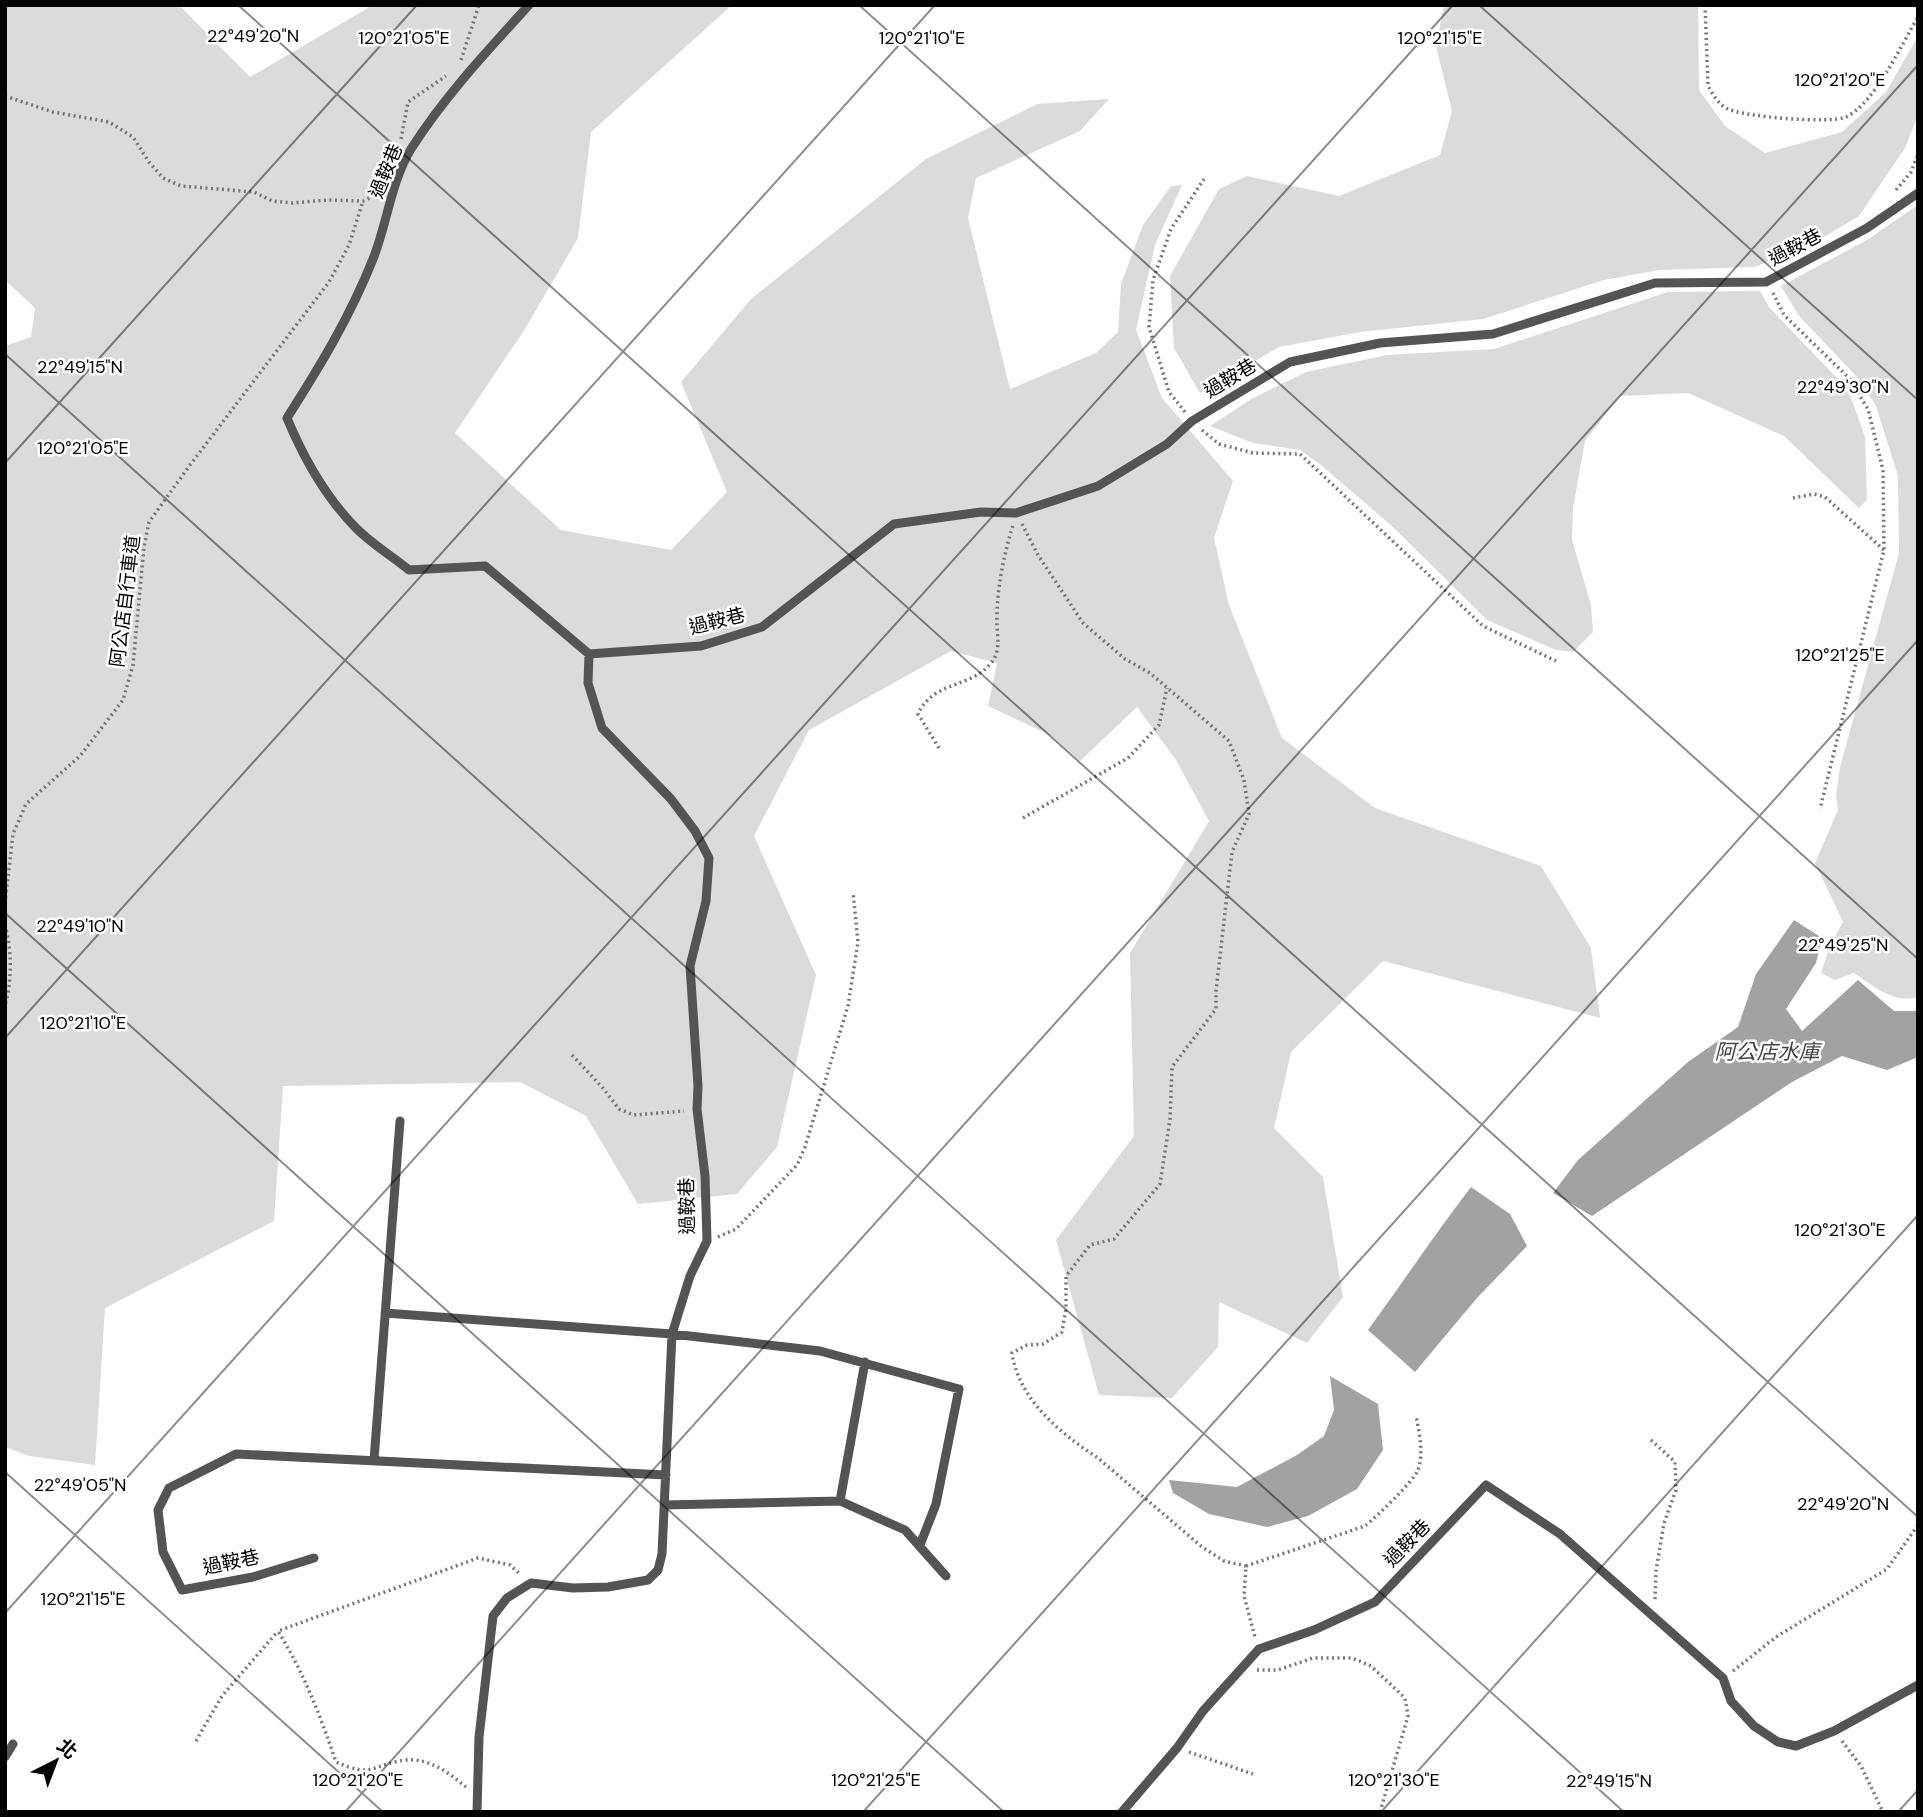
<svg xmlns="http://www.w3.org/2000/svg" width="1923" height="1817" font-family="'DM Sans','Noto Sans TC',sans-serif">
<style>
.green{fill:#dbdbdb}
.water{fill:#a2a2a2}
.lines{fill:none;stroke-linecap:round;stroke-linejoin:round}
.path{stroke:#767676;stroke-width:3.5;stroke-dasharray:2 3.5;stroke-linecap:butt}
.lane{stroke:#545454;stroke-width:9}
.ticks{fill:none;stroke:#000;stroke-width:2;stroke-opacity:0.45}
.labels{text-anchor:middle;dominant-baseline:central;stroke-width:5;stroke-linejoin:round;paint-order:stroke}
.street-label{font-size:19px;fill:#000;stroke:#fff}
.water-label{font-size:21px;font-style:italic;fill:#434343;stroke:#fff}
.ticks-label{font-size:18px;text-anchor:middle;fill:#000;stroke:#fff;stroke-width:5;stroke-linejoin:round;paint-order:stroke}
</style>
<rect width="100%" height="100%" fill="#fff"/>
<path class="green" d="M5 5H179L250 77 373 5H732L591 132 578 238 525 329 455 433 561 530 671 550 727 492 681 382 751 299 926 159 1037 104 1109 99 1080 131 976 178 968 218 1010 389 1096 353 1118 332 1121 284 1143 225 1171 186 1182 185 1155 245 1136 330 1162 398 1233 481 1214 538 1229 605 1282 738 1375 808 1541 866 1591 948 1600 1018 1383 961 1291 1052 1274 1128 1323 1177 1343 1297 1307 1343 1219 1302 1218 1347 1172 1398 1099 1395 1056 1240 1134 1136 1130 953 1209 821 1176 760 1137 707 1080 761 1052 736 988 706 997 663 951 651 809 730 754 836 816 975 777 1147 737 1194 638 1204 586 1116 520 1082 283 1086 274 1221 105 1308 95 1465 29 1456 5 1447V346L31 337 35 308 5 280Z
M1444 5H1698L1699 90 1725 126 1765 153 1842 132 1886 92 1918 36V115L1905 148 1859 216 1819 240 1755 267 1659 270 1604 280 1483 319 1360 332 1279 347 1200 393 1174 348 1170 276 1219 189 1247 176 1339 196 1440 155 1452 111 1436 46Z
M1918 205V997C1893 1004 1874 986 1854 973L1835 980 1821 973 1830 946 1843 922 1815 863 1838 810 1836 796 1840 767 1899 553 1898 476 1876 406 1857 377 1799 316 1781 286 1867 240Z
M1760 291 1769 307 1836 377 1850 395 1865 437 1867 500 1859 508 1784 436 1688 393 1620 396 1585 441 1573 508 1572 540 1591 605 1593 632 1573 652 1556 650 1487 620 1393 527 1321 465 1300 450 1253 443 1210 426 1253 398 1306 372 1387 355 1494 349 1668 292Z"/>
<path class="water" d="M1794 920 1822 938 1816 963 1786 1009 1802 1031 1858 980 1894 1011H1918V1057L1887 1070 1842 1056 1792 1082 1592 1216 1553 1193 1578 1160 1688 1062 1738 1027 1756 974Z
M1471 1187 1510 1214 1527 1246 1477 1298 1415 1372 1368 1330C1403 1282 1435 1234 1471 1187Z
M1330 1376 1378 1404 1383 1450 1357 1489 1308 1516 1267 1527 1209 1514 1173 1493 1169 1480 1237 1487 1297 1455 1324 1436 1334 1410Z"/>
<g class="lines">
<path class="path" d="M1705 5 1708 85C1712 94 1719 105 1728 109 1745 117 1830 124 1846 117 1875 103 1901 45 1918 17
M461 60 479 5
M5 96 53 112 109 122 133 137 149 162 163 178 181 186 254 192 272 201 292 203 328 200 363 201 378 194
M401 139 408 102 446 76
M1896 190 1911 172 1918 154
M1773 293 1784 315 1849 378 1868 409 1883 470 1884 550 1820 809
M1185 412 1169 392 1149 327 1153 280 1171 229 1204 179
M1202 430 1219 444 1253 453 1300 454 1483 626 1556 661
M1793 498 1814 494 1825 497 1884 550
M1022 524 1038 555 1083 623 1125 659 1150 673 1229 741 1244 780 1249 814 1232 852 1216 991V1009L1172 1067 1170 1119 1160 1184 1114 1239 1090 1245 1066 1276V1309L1062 1332 1043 1344 1027 1345 1012 1353C1019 1400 1060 1433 1098 1458L1202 1547 1224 1561 1246 1566 1244 1596 1255 1637
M939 748 918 714C934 680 970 689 991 663 1000 653 998 639 997 627 996 592 1003 558 1013 525
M1023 818 1128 758 1159 725 1167 688
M5 903 13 834 26 804 80 756 123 700 133 665 144 547 149 522 190 465 329 282 349 245 363 201
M5 925C12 950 12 981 5 1006
M572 1055 602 1087 619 1109 634 1115 684 1111
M718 1237 736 1229 797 1165 805 1147 848 1006 858 942 853 892
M1918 1401V1466
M1651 1440 1675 1462 1676 1490 1664 1523 1656 1571 1655 1600
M1246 1566 1365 1526C1376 1517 1413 1482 1418 1470 1424 1453 1419 1432 1416 1415
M1257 1670H1278L1313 1658H1352L1371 1666 1405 1698 1408 1716 1380 1812
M1733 1671 1776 1637 1887 1569 1918 1525
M196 1741 222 1696 278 1631
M1842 1741 1861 1766 1883 1812
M1189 1752 1253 1774
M466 1787C449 1773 430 1758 406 1760 372 1764 374 1779 336 1762 320 1715 304 1673 278 1631L478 1558 510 1565 521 1575"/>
<path class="lane" d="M589 654 701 646 762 627 894 524 981 512 1016 513 1098 486 1167 444 1192 421 1290 362 1380 343 1493 334 1655 283 1766 282 1867 228 1918 193
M385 1313 672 1334 820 1351 959 1389 936 1504 920 1545
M374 1460 400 1121
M840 1501 865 1362
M664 1505 840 1501 905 1530 946 1576
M314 1558 253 1577 182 1590 163 1552 158 1510 169 1488 236 1454 666 1475
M5 1757 13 1744
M477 1812 479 1737 493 1616 507 1598 531 1583 573 1588 608 1587 648 1580 658 1570 662 1554 672 1334 690 1276 707 1241 705 1176 697 1109 698 1086 690 966 706 901 709 858 695 831 671 799 602 728 588 683 589 654 485 566 409 570C392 556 372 544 357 529 325 497 304 459 287 418 320 366 350 317 373 259 387 224 391 182 411 149 444 97 487 51 529 5
M1122 1812 1177 1748 1203 1711 1259 1649 1314 1630 1375 1602 1486 1485 1560 1534 1723 1678 1731 1701 1754 1726 1778 1742 1796 1746 1834 1731 1918 1685"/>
</g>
<path class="ticks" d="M238 5 1918 1517M859 5 1918 959M1479 5 1918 400M5 354 1624 1812M5 463 417 5M5 913 1004 1812M5 1038 935 5M5 1472 383 1812M5 1613 1453 5M345 1812 1918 65M863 1812 1918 640M1381 1812 1918 1215M1898 1812 1918 1790"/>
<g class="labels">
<g class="street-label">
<text transform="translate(386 171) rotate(-68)">過鞍巷</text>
<text transform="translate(1795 247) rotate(-28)">過鞍巷</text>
<text transform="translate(1230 378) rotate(-31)">過鞍巷</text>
<text transform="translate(125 601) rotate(-83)">阿公店自行車道</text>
<text transform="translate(717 621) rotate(-14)">過鞍巷</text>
<text transform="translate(687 1206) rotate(-91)">過鞍巷</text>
<text transform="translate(1407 1543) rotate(-46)">過鞍巷</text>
<text transform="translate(231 1562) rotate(-12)">過鞍巷</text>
</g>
<g class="water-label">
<text x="1767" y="1052">阿公店水庫</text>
</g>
</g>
<g class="ticks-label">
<text x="253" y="42">22°49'20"N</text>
<text x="404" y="44">120°21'05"E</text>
<text x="922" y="44">120°21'10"E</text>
<text x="1440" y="44">120°21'15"E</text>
<text x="1840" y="86">120°21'20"E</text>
<text x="80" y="373">22°49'15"N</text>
<text x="1843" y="393">22°49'30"N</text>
<text x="83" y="454">120°21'05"E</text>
<text x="1840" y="661">120°21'25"E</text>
<text x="80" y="932">22°49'10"N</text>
<text x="1843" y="951">22°49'25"N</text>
<text x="83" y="1029">120°21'10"E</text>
<text x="1840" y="1236">120°21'30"E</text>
<text x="80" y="1491">22°49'05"N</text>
<text x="1843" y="1510">22°49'20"N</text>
<text x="83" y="1605">120°21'15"E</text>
<text x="358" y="1786">120°21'20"E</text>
<text x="876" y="1786">120°21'25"E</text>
<text x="1394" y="1786">120°21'30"E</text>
<text x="1609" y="1787">22°49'15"N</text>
</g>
<rect width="1923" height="1817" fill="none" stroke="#000000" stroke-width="14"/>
<g transform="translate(56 1761) rotate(42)" stroke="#ffffff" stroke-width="5" paint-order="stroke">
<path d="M0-5L12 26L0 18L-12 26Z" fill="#000000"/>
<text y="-10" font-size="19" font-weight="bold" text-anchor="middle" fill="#000000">北</text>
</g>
</svg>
